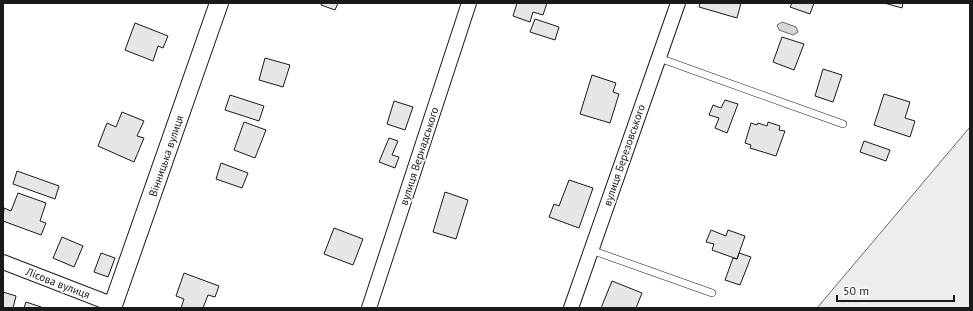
<svg xmlns="http://www.w3.org/2000/svg" width="973" height="311" font-family="'PT Sans',sans-serif">
<style>
.built{fill:#ededed;stroke:#6a6a6a}
.water{fill:#d7d7d7;stroke:#6a6a6a}
.building{fill:#e6e6e6;stroke:#1a1a1a}
.lines{fill:none;stroke-linecap:round;stroke-linejoin:round}
.service-casing{stroke:#1a1a1a;stroke-width:8}
.minor-casing{stroke:#1a1a1a;stroke-width:16}
.tertiary-casing{stroke:#1a1a1a;stroke-width:20}
.service{stroke:#fff;stroke-width:7}
.minor{stroke:#fff;stroke-width:14}
.tertiary{stroke:#fff;stroke-width:18}
.labels{text-anchor:middle;dominant-baseline:central;stroke-width:3;stroke-linejoin:round;paint-order:stroke}
.street-label{font-size:11px;fill:#1a1a1a;stroke:#fff}
</style>
<rect width="100%" height="100%" fill="#fff"/>
<path class="built" d="M970 127V308H817Z"/>
<path class="water" d="M782 22 796 27 798 32 793 35 779 30 777 25Z"/>
<path class="building" d="M322 3H338L335 10 321 5Z
M517 3H547L543 15 533 12 530 22 513 16Z
M700 3H741L737 18 699 7Z
M792 3H814L810 14 790 7Z
M884 3H903L902 8Z
M535 19 559 27 555 40 530 32Z
M135 23 168 36 163 48 158 46 153 61 125 50Z
M782 37 804 44 794 70 773 62Z
M265 58 290 65 283 87 259 80Z
M823 69 842 75 833 102 815 96Z
M592 75 616 83 613 92 619 94 610 123 580 114Z
M884 94 910 102 905 118 915 121 910 137 874 125Z
M230 95 264 106 259 121 225 110Z
M725 100 738 104 727 133 715 128 719 118 709 115 713 105 721 108Z
M394 101 413 107 405 130 387 124Z
M122 112 144 121 137 136 144 138 134 162 98 146 107 123 116 127Z
M244 122 266 130 255 158 234 150Z
M768 122 780 126 779 130 785 131 776 156 750 148 751 145 745 143 751 123 757 125 758 123 767 126Z
M389 138 398 141 392 155 399 157 395 168 379 162Z
M864 141 890 150 886 161 860 152Z
M221 163 248 173 242 188 216 179Z
M17 171 59 186 55 199 13 184Z
M569 180 593 188 579 228 549 217 554 204 559 206Z
M445 192 468 200 456 239 433 232Z
M18 193 46 203 40 221 46 223 41 235 3 221 4 208 11 211Z
M334 228 363 239 353 265 324 254Z
M711 230 726 236 728 230 745 236 737 259 712 250 714 244 706 242Z
M62 237 83 246 74 267 53 258Z
M101 253 115 258 108 277 94 272Z
M739 253 751 257 740 285 725 280 733 258 737 259Z
M184 273 219 286 215 297 208 295 203 308H181L184 299 176 296Z
M612 281 642 293 636 308H601Z
M3 292 16 296 13 308H3Z
M26 302 44 308H24Z"/>
<g class="lines">
<g class="service-casing">
<path id="service" d="M659 58 843 124
M591 250 712 293"/>
</g>
<g class="minor-casing">
<path id="minor" d="M3 262 114 305
M369 308 469 3
M571 308 678 3"/>
</g>
<g class="tertiary-casing">
<path id="tertiary" d="M112 308 219 3"/>
</g>
<use href="#service" class="service"/>
<use href="#minor" class="minor"/>
<use href="#tertiary" class="tertiary"/>
</g>
<g class="labels">
<g class="street-label">
<text transform="translate(624 155) rotate(-71)">вулиця Березовського</text>
<text transform="translate(166 156) rotate(-71)">Вінницька вулиця</text>
<text transform="translate(419 156) rotate(-72)">вулиця Вернадського</text>
<text transform="translate(58 283) rotate(21)">Лісова вулиця</text>
</g>
</g>
<rect width="973" height="311" fill="none" stroke="#1a1a1a" stroke-width="8"/>
<path d="M837 295v6h117v-6" fill="none" stroke="#1a1a1a" stroke-width="2"/>
<text x="843" y="295" font-size="12" fill="#1a1a1a" stroke="#ffffff" stroke-width="3" paint-order="stroke">50 m</text>
</svg>
